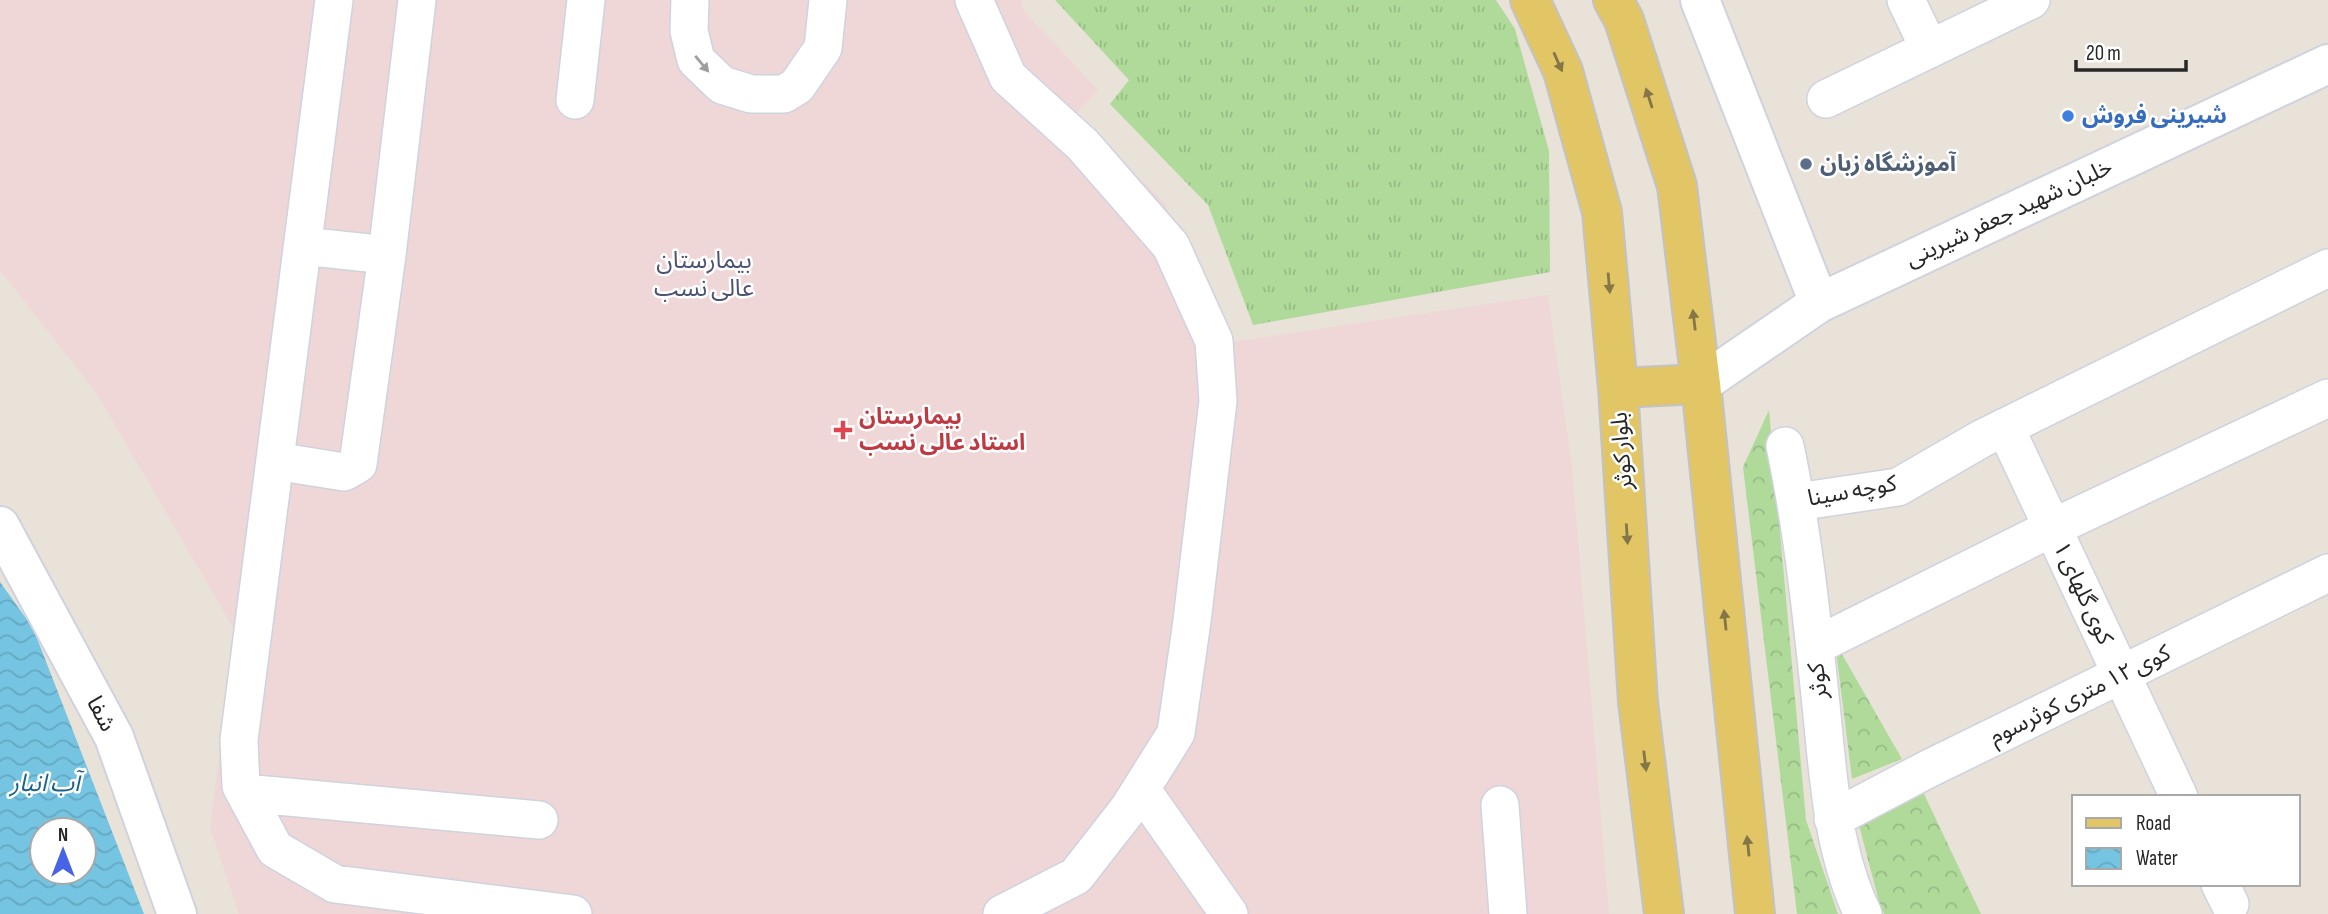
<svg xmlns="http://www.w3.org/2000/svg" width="2328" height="914" font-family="'Sofia Sans Condensed','Noto Sans Arabic',sans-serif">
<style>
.medical{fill:#efd7d8}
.grass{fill:url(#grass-tufts)}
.forest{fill:url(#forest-crowns)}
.water{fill:url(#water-waves);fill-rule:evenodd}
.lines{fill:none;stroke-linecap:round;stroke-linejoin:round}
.street-casing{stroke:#cfd2df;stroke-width:40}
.secondary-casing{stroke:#cfd2df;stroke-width:42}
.primary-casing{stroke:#c3c3c3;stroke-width:42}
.street{stroke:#fff;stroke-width:37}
.secondary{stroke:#fff;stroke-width:38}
.primary{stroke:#e2c565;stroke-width:38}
.oneway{fill:#847646}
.oneway2{fill:#9e9e9e}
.shop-dot{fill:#3f7fe0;stroke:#fff;stroke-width:2.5}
.service-dot{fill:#5c6f8a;stroke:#fff;stroke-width:2.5}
.health-dot{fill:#e0444e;stroke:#fff;stroke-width:2.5}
.labels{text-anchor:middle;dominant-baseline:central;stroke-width:5;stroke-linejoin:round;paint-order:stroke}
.shop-label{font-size:23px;font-weight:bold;fill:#366cbe;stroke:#fff;text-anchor:start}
.service-label{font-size:23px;font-weight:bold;fill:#4e5e75;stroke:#fff;text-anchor:start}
.street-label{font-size:23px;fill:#272727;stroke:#fff}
.health-label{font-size:23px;font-weight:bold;fill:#be3a42;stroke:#fff;text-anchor:start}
.neighbourhood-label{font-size:24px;fill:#4c5372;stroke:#fff}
.water-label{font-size:24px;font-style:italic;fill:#196288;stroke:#fff}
</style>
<defs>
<pattern id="grass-tufts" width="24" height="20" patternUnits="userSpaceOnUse" patternTransform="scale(1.75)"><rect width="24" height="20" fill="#b0da9a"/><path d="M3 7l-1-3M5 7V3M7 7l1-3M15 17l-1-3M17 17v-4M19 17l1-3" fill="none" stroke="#97bb85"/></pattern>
<pattern id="forest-crowns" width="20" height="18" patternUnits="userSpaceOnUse" patternTransform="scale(1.75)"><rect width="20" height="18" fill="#b0da9a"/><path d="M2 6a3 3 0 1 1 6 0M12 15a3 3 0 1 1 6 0" fill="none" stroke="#97bb85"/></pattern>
<pattern id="water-waves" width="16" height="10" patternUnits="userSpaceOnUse" patternTransform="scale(1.75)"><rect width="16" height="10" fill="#75c4e2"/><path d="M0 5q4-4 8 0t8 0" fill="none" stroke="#65a8c2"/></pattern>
</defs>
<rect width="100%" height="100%" fill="#e8e2d9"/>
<path class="medical" d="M0 0H1021L1024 11 1098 90 1074 116 1163 201 1209 287 1224 343 1548 295 1572 467 1609 914H239L210 827 235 631 97 394 0 270Z"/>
<path class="grass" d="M1055 0H1496L1515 29 1549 151 1550 272 1253 325 1208 205 1110 104 1129 80Z"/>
<path class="forest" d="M1769 410 1806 820 1838 914H1797L1743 467Z
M1835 642 1902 759 1852 779Z
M1923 792 1981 914H1884L1879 902 1859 825Z"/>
<path class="water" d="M0 582 33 628 144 914H0ZM42 830H84V872H42Z"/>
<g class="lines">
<g class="street-casing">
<path id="street" d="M334 0 239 740 241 786 275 849 335 884 573 914
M690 0 689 31 696 60 722 85 751 94H784L797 86 823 48 828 0
M974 0 1008 77 1083 145 1171 246 1214 341 1218 401 1192 621 1176 733 1129 808 1076 876 1002 914
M1906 0 1929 48
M1826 99 2031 0
M575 100 586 0
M303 246 387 255
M2005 427 2179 797
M1785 446C1803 531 1812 619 1821 705 1828 774 1832 851 1863 914
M275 461 344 472 358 464 387 255 417 0
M1797 502 1898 487 1981 439 2328 268
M1815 646 2052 528 2328 398
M1141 789 1229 914
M245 793 539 820
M1500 805 1508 914
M1833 819 1928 769 2328 573
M2220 884 2230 904"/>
</g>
<g class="secondary-casing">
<path id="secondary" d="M1700 0 1819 303
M1701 384 1819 303 2328 64
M0 526 114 737 177 914"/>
</g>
<g class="primary-casing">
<path id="primary" d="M1530 0 1563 71 1602 212 1618 388 1638 702 1664 914
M1613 0 1624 20 1677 186 1701 384 1755 914
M1618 388 1701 384"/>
</g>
<use href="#street" class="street"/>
<use href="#secondary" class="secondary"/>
<use href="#primary" class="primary"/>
</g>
<defs><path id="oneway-solid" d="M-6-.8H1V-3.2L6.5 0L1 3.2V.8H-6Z" transform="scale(1.75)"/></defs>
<g class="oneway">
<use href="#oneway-solid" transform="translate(1558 62) rotate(66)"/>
<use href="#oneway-solid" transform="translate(1649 98) rotate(-108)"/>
<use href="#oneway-solid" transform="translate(1609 283) rotate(85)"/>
<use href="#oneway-solid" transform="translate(1694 320) rotate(-97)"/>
<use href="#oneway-solid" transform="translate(1627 534) rotate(86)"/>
<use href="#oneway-solid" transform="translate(1725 620) rotate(-96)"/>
<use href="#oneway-solid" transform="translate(1645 761) rotate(83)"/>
<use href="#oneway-solid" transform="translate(1748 846) rotate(-96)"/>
</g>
<use class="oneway2" href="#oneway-solid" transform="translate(702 64) rotate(50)"/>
<circle class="shop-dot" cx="2068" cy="116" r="7"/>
<circle class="service-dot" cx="1806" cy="164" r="7"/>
<path class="health-dot" d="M839.5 419.5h7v7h7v7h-7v7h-7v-7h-7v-7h7z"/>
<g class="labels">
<g class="shop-label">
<text x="2082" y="116">شیرینی فروش</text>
</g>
<g class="service-label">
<text x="1820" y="164">آموزشگاه زبان</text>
</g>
<g class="street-label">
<text transform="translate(2009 213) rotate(-25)">خلبان شهید جعفر شیرینی</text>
<text transform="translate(1622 451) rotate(-94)">بلوار کوثر</text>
<text transform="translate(1852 491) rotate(-10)">کوچه سینا</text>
<text transform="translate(2083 593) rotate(65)">کوی گلهای ۱</text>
<text transform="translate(1818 681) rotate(-96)">کوثر</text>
<text transform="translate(2080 695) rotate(-26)">کوی ۱۲ متری کوثرسوم</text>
<text transform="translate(101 714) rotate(62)">شفا</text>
</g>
<g class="health-label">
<text x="859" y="417">بیمارستان<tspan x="859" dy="26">استاد عالی نسب</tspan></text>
</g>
<g class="neighbourhood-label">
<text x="704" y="260">بیمارستان<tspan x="704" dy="28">عالی نسب</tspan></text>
</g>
<g class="water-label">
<text x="45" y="783">آب انبار</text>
</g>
</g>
<rect x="2072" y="795" width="228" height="91" fill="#ffffff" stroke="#a9a9a9" stroke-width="2"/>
<rect x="2086" y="818" width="35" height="10" fill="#e2c565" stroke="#a9a9a9" stroke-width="2"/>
<text x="2136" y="830" font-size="21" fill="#272727">Road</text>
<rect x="2086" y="848" width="35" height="21" fill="url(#water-waves)" stroke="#a9a9a9" stroke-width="2"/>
<text x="2136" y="865" font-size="21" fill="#272727">Water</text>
<g transform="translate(63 851)"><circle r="33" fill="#ffffff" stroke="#a9a9a9" stroke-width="2"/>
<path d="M0-5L12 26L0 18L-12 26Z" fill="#4764e7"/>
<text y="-10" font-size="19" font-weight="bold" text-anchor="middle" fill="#272727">N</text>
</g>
<path d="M2076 60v10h110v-10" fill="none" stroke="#272727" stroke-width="3.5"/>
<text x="2086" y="60" font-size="21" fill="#272727" stroke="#ffffff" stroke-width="5" paint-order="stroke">20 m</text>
</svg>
